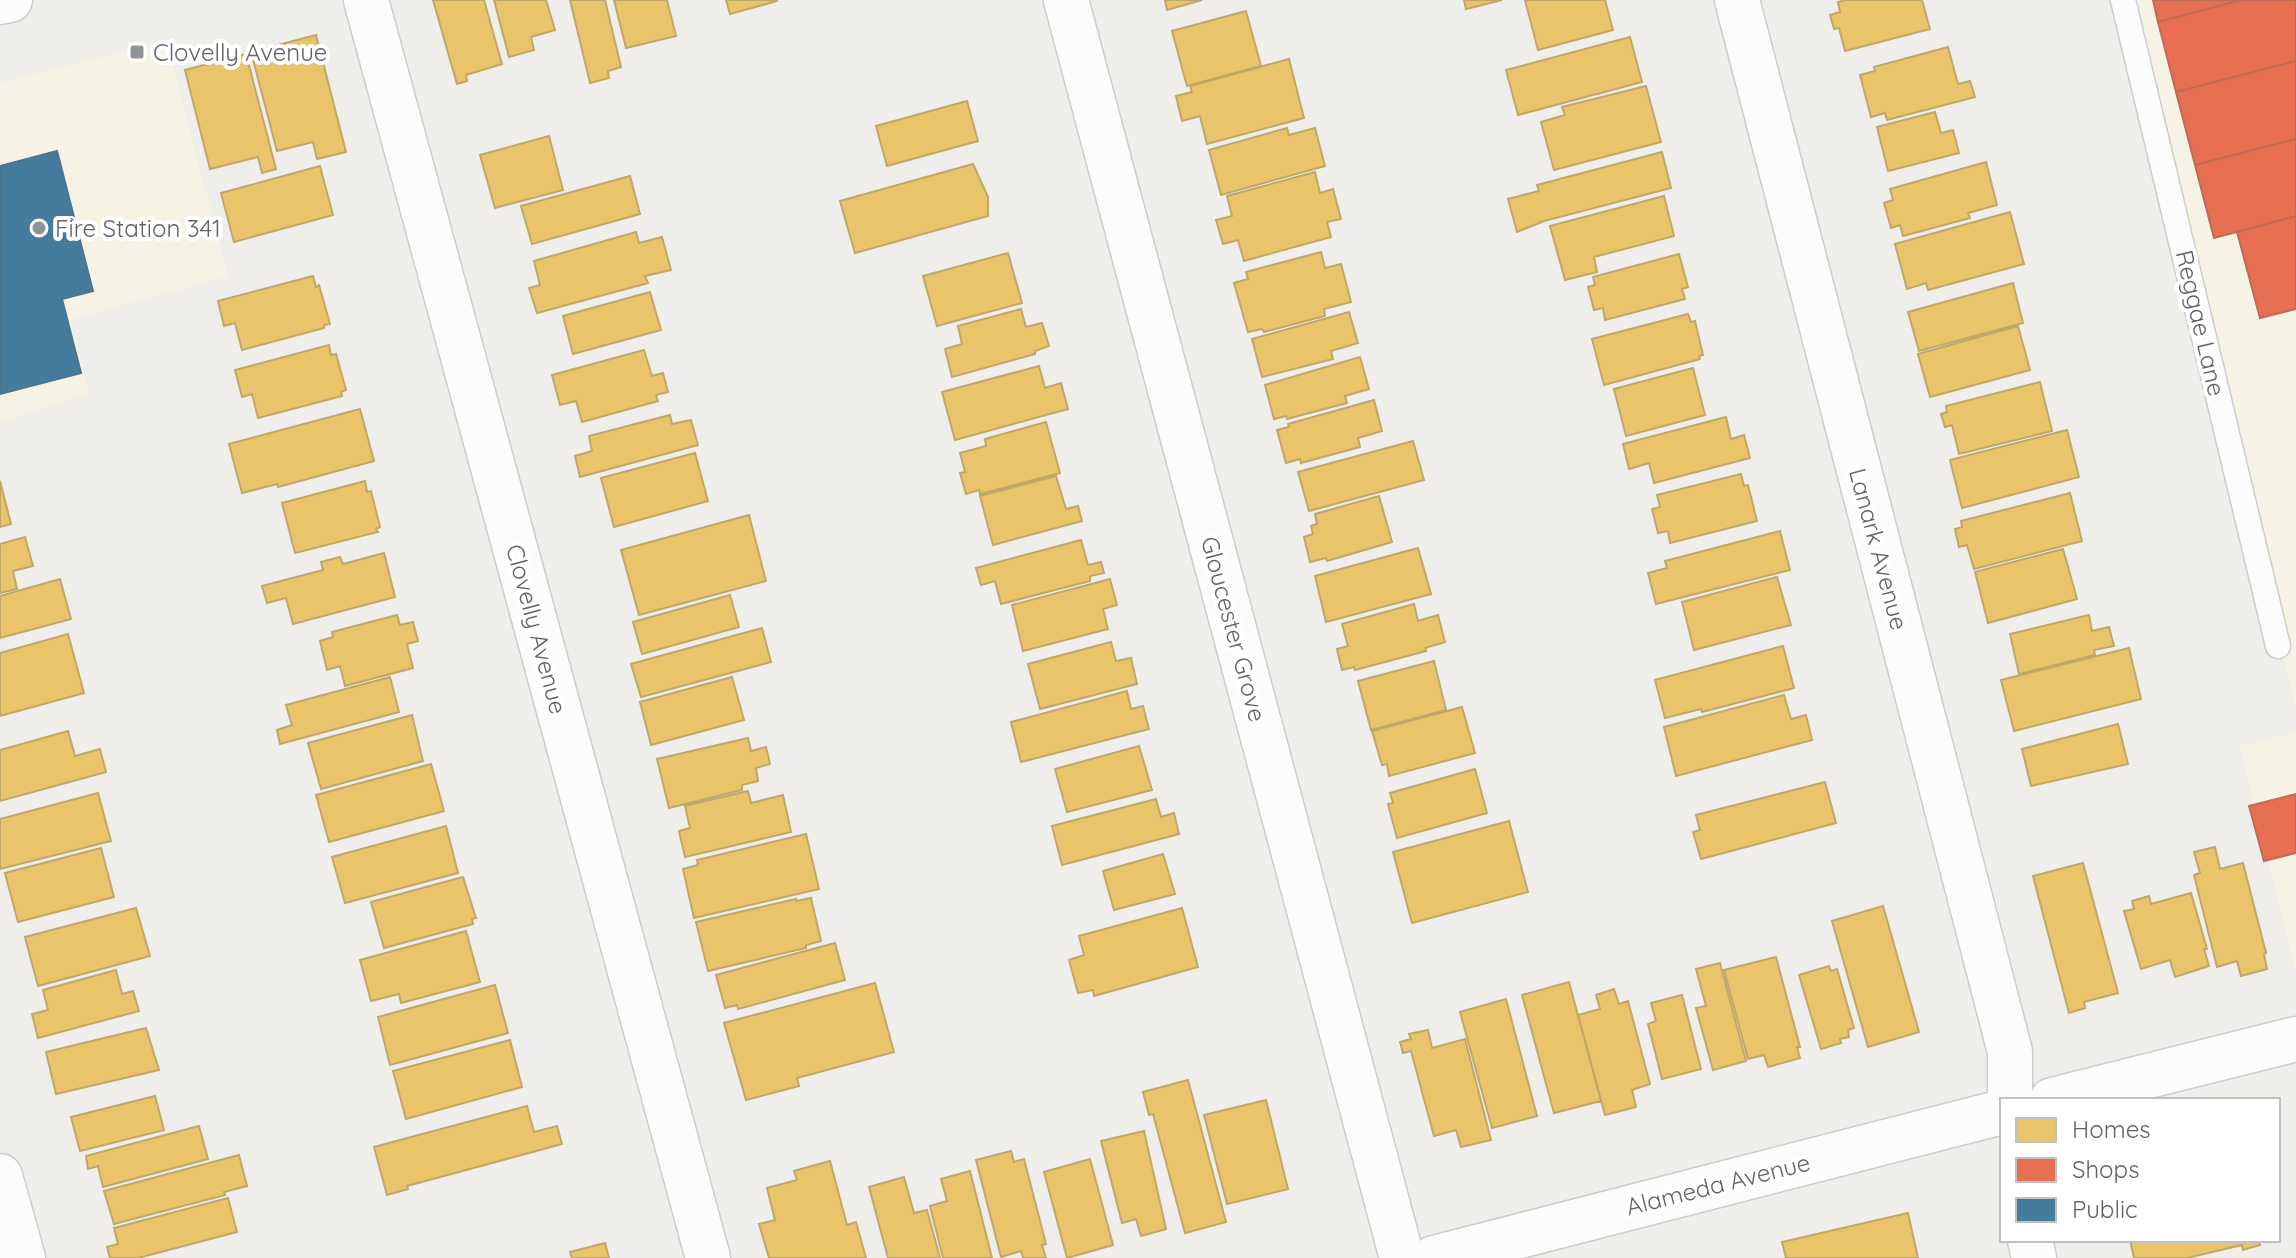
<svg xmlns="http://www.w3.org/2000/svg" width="2296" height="1258" font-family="Quicksand,sans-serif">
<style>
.commercial{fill:#f7f3e4}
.homes{fill:#e9c46a;stroke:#c0a769;stroke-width:2}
.shops{fill:#e76f51;stroke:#be6b58;stroke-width:2}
.public{fill:#457b9d;stroke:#4d748d;stroke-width:2}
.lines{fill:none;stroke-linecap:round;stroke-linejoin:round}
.service-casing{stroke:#cbcccc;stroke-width:27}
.minor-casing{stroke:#cbcccc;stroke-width:47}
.tertiary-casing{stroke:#cbcccc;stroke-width:47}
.service{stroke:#fdfcfc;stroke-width:24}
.minor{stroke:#fdfcfc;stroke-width:44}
.tertiary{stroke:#fdfcfc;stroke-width:44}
.poi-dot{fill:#919496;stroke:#fff;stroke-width:3}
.labels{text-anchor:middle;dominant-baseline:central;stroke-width:8;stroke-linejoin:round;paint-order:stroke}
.poi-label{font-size:24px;fill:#5f6368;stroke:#fff;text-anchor:start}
.street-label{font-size:24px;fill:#5f6368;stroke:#fff}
</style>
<rect width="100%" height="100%" fill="#efeeea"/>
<path class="commercial" d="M2122 0H2296V708Z
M166 40 228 276 70 320 89 394 0 421V83Z
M2296 732V972L2240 746Z"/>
<path class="homes" d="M433 0H484L502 64 466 75 467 81 457 84Z
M494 0H546L555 30 531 37 534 50 509 57Z
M570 0H605L621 67 608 71 609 78 590 83Z
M614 0H667L676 36 626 48Z
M726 0H776L777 1 730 14Z
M1165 0H1202L1167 10Z
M1464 0H1502L1466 9Z
M1525 0H1605L1613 30 1538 50Z
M1846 0H1922L1930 29 1845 51 1839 28 1834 29 1830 15 1840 12 1838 2Z
M1246 11 1261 66 1187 86 1172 31Z
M316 35 346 152 317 159 313 142 277 151 251 52Z
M1630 37 1642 82 1518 115 1506 70Z
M1948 47 1958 84 1970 81 1975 97 1887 120 1885 113 1871 117 1860 75 1875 71 1874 67Z
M246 54 276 169 262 173 258 157 210 169 185 70Z
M1289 59 1304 118 1207 144 1200 116 1182 121 1176 96 1192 92 1190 86Z
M1646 86 1661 142 1554 170 1541 122 1565 115 1562 107Z
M967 101 978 141 887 166 876 126Z
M1935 112 1941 133 1953 130 1959 153 1888 171 1877 127Z
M1287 128 1289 135 1315 128 1325 166 1221 195 1209 150Z
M549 136 563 190 495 208 480 155Z
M1662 152 1671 188 1544 221 1517 232 1508 199 1539 191 1537 185Z
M1986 162 1997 205 1968 213 1970 218 1903 236 1900 225 1891 228 1884 203 1893 200 1890 189Z
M973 164 988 197V216L855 253 840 201Z
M320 166 333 215 234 242 221 193Z
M1315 172 1320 193 1333 189 1341 219 1327 222 1331 237 1244 261 1238 240 1223 244 1216 220 1232 216 1227 196Z
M630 176 640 214 532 244 521 206Z
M1664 196 1674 236 1594 257 1597 272 1565 280 1550 226Z
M2010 212 2024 264 1928 290 1926 283 1907 289 1895 244Z
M636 232 639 243 662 237 671 270 645 276 648 283 537 313 529 288 540 285 534 261Z
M1321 252 1325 268 1341 264 1351 302 1324 309 1325 316 1264 332 1262 329 1248 332 1234 283 1248 279 1246 272Z
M1008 253 1022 303 937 326 923 276Z
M1679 254 1688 287 1682 289 1685 299 1605 320 1603 308 1594 310 1588 287 1595 285 1593 277Z
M313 276 316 287 319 285 330 324 324 325V328L242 350 235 323 224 326 218 301Z
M2013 283 2023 323 1919 351 1908 312Z
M650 292 661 330 573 354 563 316Z
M1021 309 1026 327 1042 323 1049 346 1035 351V354L952 377 945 349 962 344 958 326Z
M1349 312 1358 343 1331 351 1333 359 1262 377 1252 339Z
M1688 314 1691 322 1695 321 1703 355 1699 356 1700 359 1604 385 1592 339Z
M2018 326 2030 370 1930 397 1918 354Z
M329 345 331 355 336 354 346 390 341 392 342 396 258 418 252 394 242 397 235 370Z
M644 350 652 376 663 373 668 392 656 395 658 401 582 422 576 401 560 405 552 375Z
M1360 357 1369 389 1345 396 1347 403 1287 419 1286 416 1274 419 1265 385Z
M1039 366 1045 388 1061 383 1068 409 955 440 942 392Z
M1693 368 1705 415 1626 436 1614 389Z
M2040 382 2052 431 1959 454 1952 425 1945 427 1941 414 1947 412 1946 406Z
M1374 400 1382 431 1358 438 1360 447 1301 463 1300 459 1286 463 1277 430 1289 427 1288 424Z
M360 409 374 461 278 487 277 484 242 493 229 444Z
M670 415 672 424 691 420 698 445 580 477 575 456 592 451 589 436Z
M1726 417 1731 439 1744 435 1750 458 1654 483 1649 463 1629 469 1623 444Z
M1046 422 1060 473 980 494 979 490 966 494 960 473 965 472 960 453 986 446 985 439Z
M2067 430 2079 477 1962 508 1950 460Z
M1413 441 1424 480 1309 511 1298 472Z
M695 453 708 501 614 527 601 478Z
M1741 474 1744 486 1748 485 1757 521 1670 543 1668 531 1658 533 1652 509 1660 507 1657 495Z
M1056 476 1066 509 1078 506 1082 521 993 545 980 496Z
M0 481 11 524 0 527Z
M365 481 367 492 371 491 380 527 376 529 378 532 295 553 282 503Z
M2070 493 2082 541 1974 569 1967 545 1959 547 1955 529 1962 527 1961 521Z
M1379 496 1392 542 1327 561 1326 558 1310 562 1304 537 1313 534 1311 526 1317 524 1315 514Z
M749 515 766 581 639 615 621 550Z
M1780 531 1790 570 1656 604 1648 573 1667 568 1665 561Z
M25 537 33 566 13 571 17 589 0 593V544Z
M1081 540 1088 565 1101 562 1104 573 1090 576V581L1001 604 995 581 981 585 976 568Z
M1418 548 1431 594 1326 622 1315 576Z
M2063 549 2077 599 1988 623 1975 572Z
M384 553 395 597 293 624 286 598 267 603 262 586 323 570 321 562 340 557 343 564Z
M1777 577 1791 625 1694 650 1682 602Z
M60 579 71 619 0 638V596Z
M1110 579 1117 605 1103 609 1108 629 1023 651 1012 605Z
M730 595 739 627 642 654 633 622Z
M1414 604 1418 621 1438 615 1445 642 1425 648 1426 651 1355 670 1354 667 1342 670 1337 649 1348 646 1342 624Z
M397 615 400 625 413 622 418 641 407 644 413 668 345 686 340 666 327 670 320 641 333 637 332 632Z
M2089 615 2092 631 2109 627 2114 646 2094 650 2095 655 2019 674 2010 634Z
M762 628 771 662 641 697 631 664Z
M68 634 84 693 0 716V653Z
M1111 642 1116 661 1131 658 1137 684 1040 709 1028 664Z
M1783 646 1794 688 1702 712 1701 709 1665 718 1655 680Z
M2129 648 2141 699 2014 731 2001 680Z
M1434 661 1446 710 1371 730 1358 681Z
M390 677 399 712 280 744 277 730 292 725 286 705Z
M732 677 744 720 651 745 640 702Z
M1127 691 1131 709 1143 706 1149 729 1021 762 1011 722Z
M1784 695 1791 719 1806 715 1812 740 1676 776 1664 727Z
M1462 707 1475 753 1389 776 1387 764 1382 765 1372 731Z
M412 715 423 761 321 789 308 743Z
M2118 724 2128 764 2031 786 2022 749Z
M68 731 75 756 100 749 106 772 0 801V750Z
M748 738 751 751 766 747 770 764 756 768 758 781 742 785V790L669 808 657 759Z
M1139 746 1152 790 1067 812 1055 769Z
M431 764 444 811 329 842 316 795Z
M1475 769 1487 813 1397 838 1388 804 1393 803 1390 793Z
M1825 782 1836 823 1701 859 1693 832 1700 830 1696 815Z
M748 791 751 803 783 795 791 832 685 857 679 831 690 828 685 806Z
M98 793 111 841 0 869V819Z
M1156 799 1161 817 1174 813 1179 834 1062 865 1052 826Z
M1509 821 1528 892 1412 923 1393 852Z
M446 826 458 873 345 903 332 857Z
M806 834 819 889 694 918 683 869 698 865 697 860Z
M2215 847 2220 869 2243 863 2266 953 2264 954 2267 969 2241 976 2237 961 2217 967 2194 875 2200 873 2194 852Z
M101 848 114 897 18 922 5 873Z
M1163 854 1175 894 1114 910 1103 871Z
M2083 863 2118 993 2084 1002 2085 1008 2069 1013 2033 876Z
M463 877 476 918 472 919 473 924 384 948 371 902Z
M2191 893 2207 949H2204L2209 966 2175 977 2170 960 2141 969 2124 911 2134 909 2132 901 2149 896 2151 904Z
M811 898 821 941 806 945V948L708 971 696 922 796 899V901Z
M1883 906 1919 1032 1868 1047 1832 921Z
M136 908 150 956 38 986 25 937Z
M1182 908 1198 967 1094 996 1093 990 1078 993 1069 960 1084 955 1079 936Z
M466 931 480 982 401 1003 399 994 371 1001 360 960Z
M835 943 845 980 738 1009 737 1005 725 1008 716 975Z
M1776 957 1800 1047H1797L1800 1058 1768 1067 1764 1055 1748 1059 1724 970Z
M1720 963 1746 1061 1713 1070 1696 1008 1706 1006 1696 969Z
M1829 966 1831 971 1837 969 1854 1028 1848 1030 1849 1037 1840 1039 1841 1043 1821 1049 1799 975Z
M116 970 122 994 133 991 139 1011 38 1038 32 1014 48 1010 43 990Z
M1569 982 1601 1101 1554 1113 1522 995Z
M875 983 894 1052 797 1078 799 1086 746 1100 724 1023Z
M495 985 508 1033 390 1065 378 1017Z
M1614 989 1619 1004 1628 1001 1650 1084 1632 1090 1636 1107 1605 1115 1578 1015 1600 1009 1596 995Z
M1682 995 1701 1069 1662 1079 1648 1024 1656 1021 1651 1003Z
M1506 999 1537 1116 1492 1128 1460 1012Z
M146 1028 159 1070 56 1094 46 1052Z
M1428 1030 1432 1048 1465 1039 1491 1140 1461 1147 1456 1130 1434 1136 1411 1051 1403 1053 1400 1042 1411 1039 1409 1034Z
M510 1040 522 1087 406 1119 393 1071Z
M1188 1080 1226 1222 1185 1233 1153 1114 1149 1115 1143 1092Z
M155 1096 164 1130 80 1151 71 1117Z
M1266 1100 1288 1189 1227 1204 1204 1115Z
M527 1106 534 1132 557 1126 562 1144 407 1186 408 1189 387 1195 374 1147Z
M199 1126 208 1159 103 1187 98 1166 88 1169 86 1156Z
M1144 1131 1166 1229 1141 1236 1136 1219 1122 1223 1101 1141Z
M1011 1151 1014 1162 1024 1159 1046 1244 1042 1245 1046 1258H1023L1021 1251 1001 1257 976 1160Z
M239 1155 247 1186 224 1192 225 1195 114 1224 104 1191Z
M1090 1159 1113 1245 1067 1258 1044 1172Z
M830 1161 847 1225 856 1222 866 1258H769L759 1224 775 1220 767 1188 797 1180 794 1171Z
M970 1171 992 1258H943L930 1206 947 1201 941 1179Z
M904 1177 914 1213 927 1210 940 1258H888L869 1187Z
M228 1198 237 1232 138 1258H110L107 1247 118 1244 114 1228Z
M1908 1213 1918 1258H1786L1782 1242Z
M2130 1240H2260V1245L2243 1250 2242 1245 2187 1258H2134Z
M605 1243 609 1258H572L570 1252Z"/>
<path class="shops" d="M2153 0H2241L2158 22Z
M2241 0H2296V61L2176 92 2158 22Z
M2296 61V139L2195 165 2176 92Z
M2296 139V216L2214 238 2195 165Z
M2296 216V309L2260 318 2237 232Z
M2296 794V853L2264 861 2249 806Z"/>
<path class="public" d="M57 151 93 291 62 299 81 373 0 394V166Z"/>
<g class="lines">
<g class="service-casing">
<path id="service" d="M2123 0 2278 646"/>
</g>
<g class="minor-casing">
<path id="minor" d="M366 0 708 1258
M1066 0 1402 1258
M1737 0 2010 1052V1100
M2052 1100 2296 1039
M0 1176 23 1258
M2030 1240 2034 1258
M1434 1258 2002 1112"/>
</g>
<g class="tertiary-casing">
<path id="tertiary" d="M0 2 10 0"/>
</g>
<use href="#service" class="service"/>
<use href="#minor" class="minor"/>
<use href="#tertiary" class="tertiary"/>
</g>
<g class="poi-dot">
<rect x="129" y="44" width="16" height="16" rx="4"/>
<circle cx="39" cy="228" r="8"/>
</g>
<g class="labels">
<g class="poi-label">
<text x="153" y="52">Clovelly Avenue</text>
<text x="55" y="228">Fire Station 341</text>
</g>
<g class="street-label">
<text transform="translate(2201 323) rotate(77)">Reggae Lane</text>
<text transform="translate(1879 549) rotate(75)">Lanark Avenue</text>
<text transform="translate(537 629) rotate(75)">Clovelly Avenue</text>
<text transform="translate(1234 629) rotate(75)">Gloucester Grove</text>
<text transform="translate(1718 1184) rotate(-14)">Alameda Avenue</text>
</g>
</g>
<rect x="2000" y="1098" width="280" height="144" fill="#ffffff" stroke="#bfc1c3" stroke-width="2"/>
<rect x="2016" y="1118" width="40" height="24" fill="#e9c46a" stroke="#bfc1c3" stroke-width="2"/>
<text x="2072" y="1138" font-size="24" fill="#5f6368">Homes</text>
<rect x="2016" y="1158" width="40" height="24" fill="#e76f51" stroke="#bfc1c3" stroke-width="2"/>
<text x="2072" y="1178" font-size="24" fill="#5f6368">Shops</text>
<rect x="2016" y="1198" width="40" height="24" fill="#457b9d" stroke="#bfc1c3" stroke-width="2"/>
<text x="2072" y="1218" font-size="24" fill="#5f6368">Public</text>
</svg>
